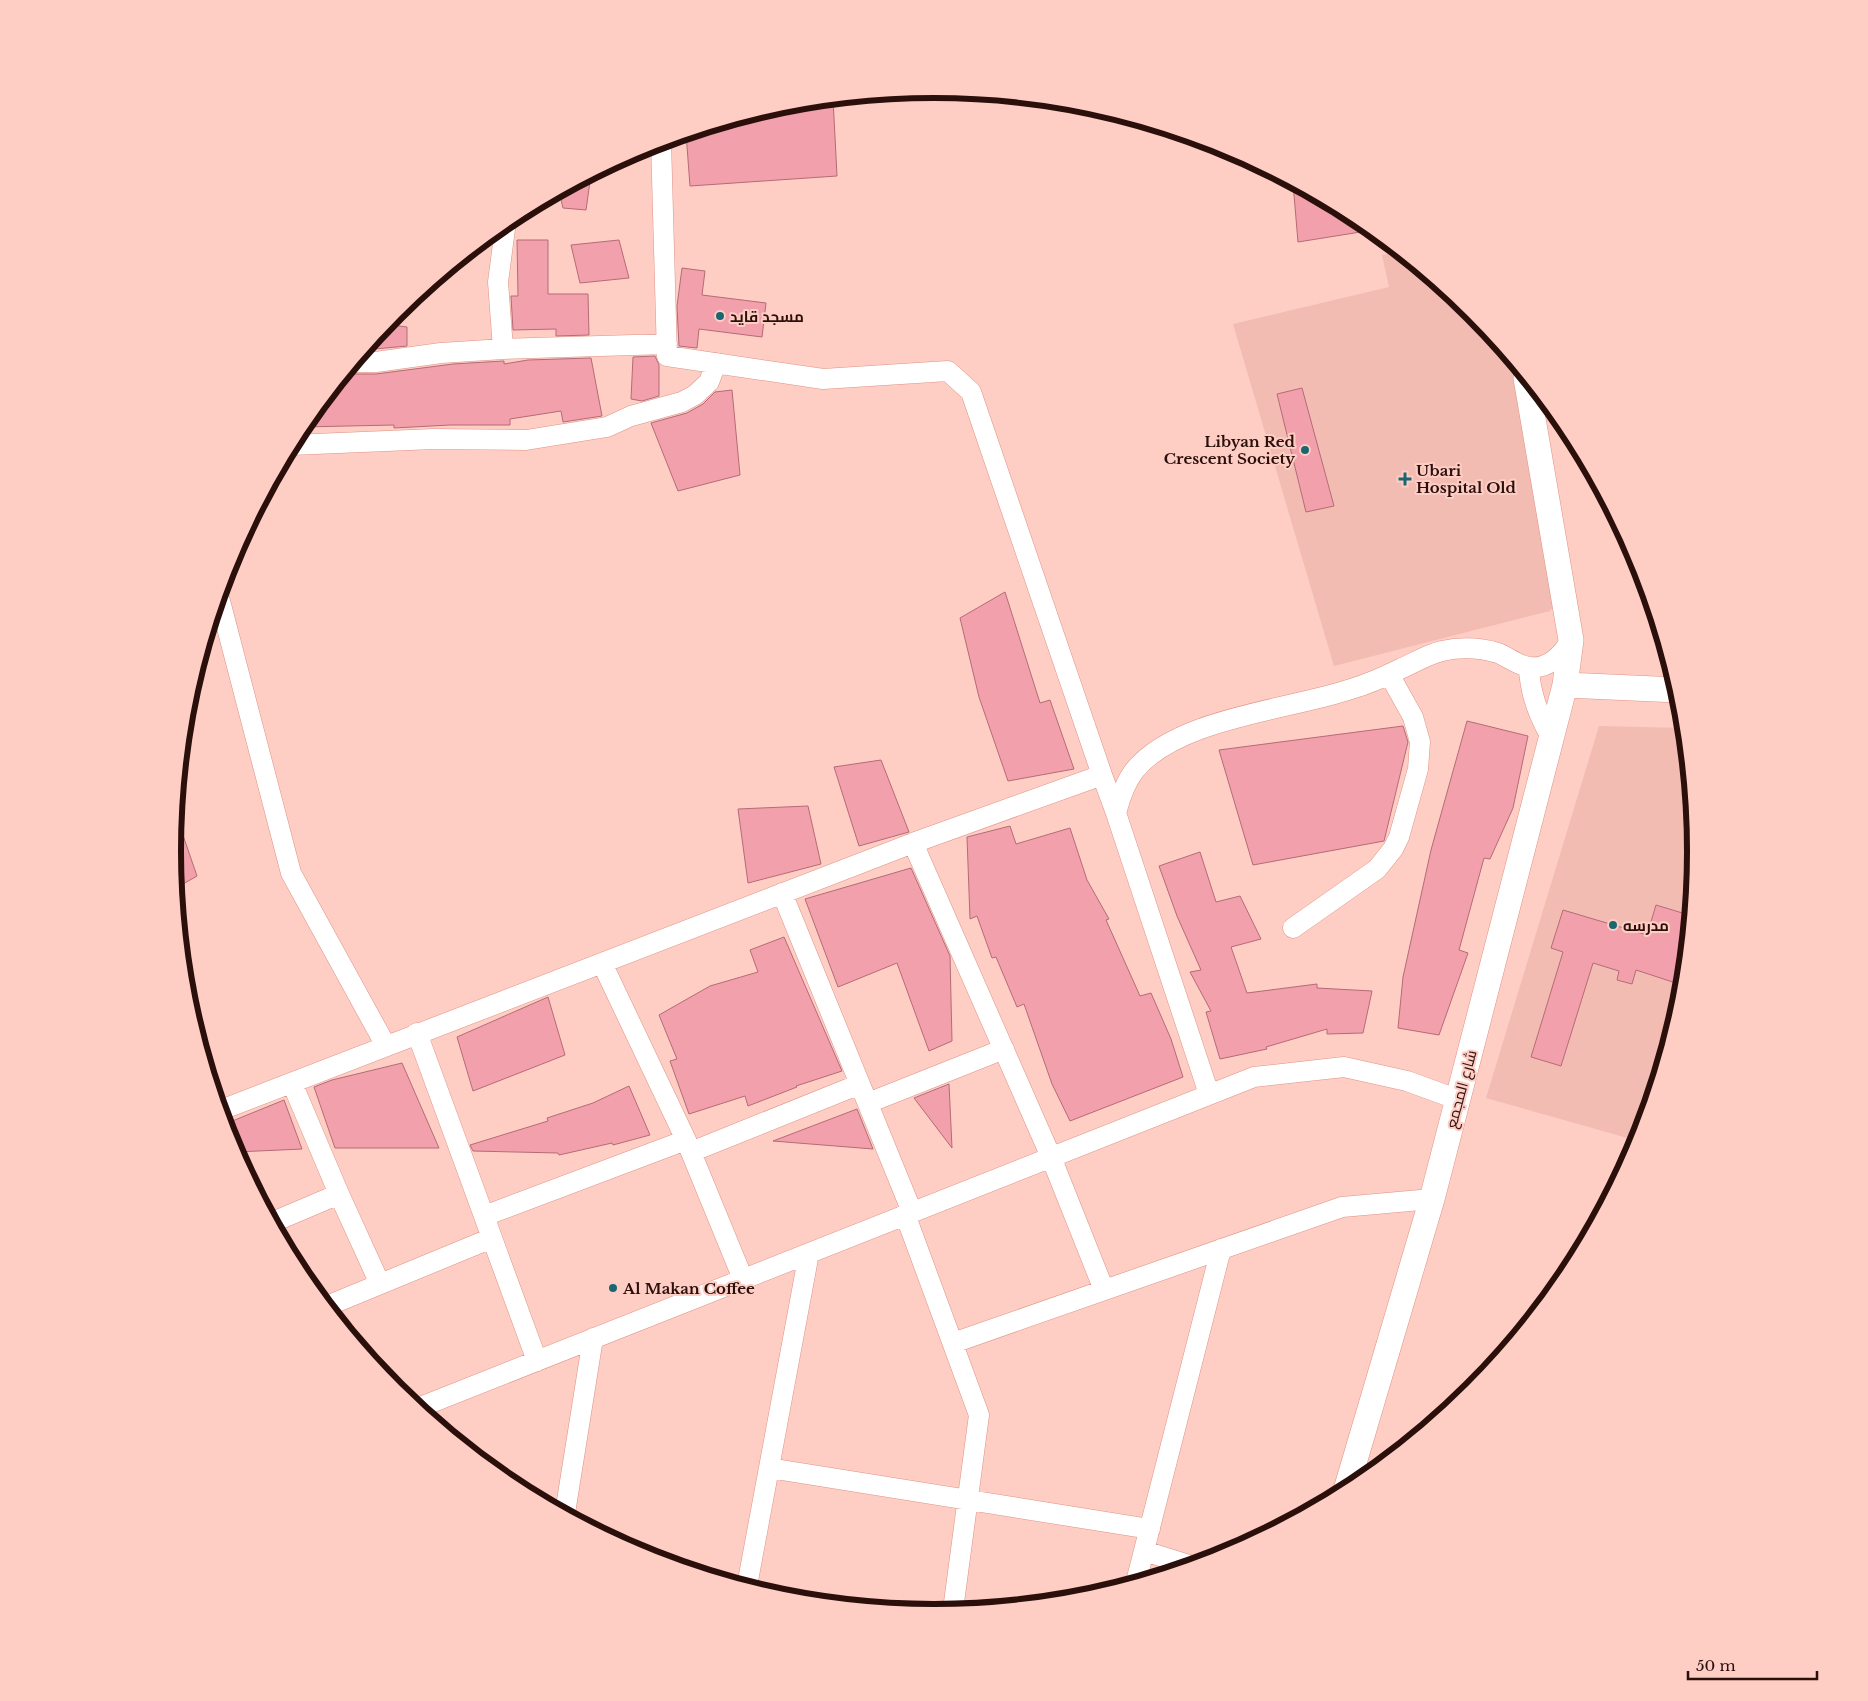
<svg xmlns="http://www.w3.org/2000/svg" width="1868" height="1701" font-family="'Libre Baskerville',Cairo,serif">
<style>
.built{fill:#f2bcb3}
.building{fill:#f2a1ac;stroke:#b56b76}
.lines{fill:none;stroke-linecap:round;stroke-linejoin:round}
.minor-casing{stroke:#df9385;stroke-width:21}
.tertiary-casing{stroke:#df9385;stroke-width:26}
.minor{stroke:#fff;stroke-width:20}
.tertiary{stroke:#fff;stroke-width:25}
.poi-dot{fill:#1c6672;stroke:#fecdc4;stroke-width:2}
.labels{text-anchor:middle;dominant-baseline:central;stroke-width:4;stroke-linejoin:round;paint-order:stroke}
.poi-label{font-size:15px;font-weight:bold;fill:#2b0f0b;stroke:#fecdc4;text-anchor:start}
.street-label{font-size:15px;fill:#2b0f0b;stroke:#fecdc4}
.rim{fill:none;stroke:#2b0f0b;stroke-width:6}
</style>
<rect width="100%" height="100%" fill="#fecdc4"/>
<path class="built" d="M1400 252 1473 312 1509 356 1556 602 1550 611 1334 666 1233 324 1389 287 1382 255Z
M1599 726 1684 728 1696 851 1681 999 1638 1141 1486 1098Z"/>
<path class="building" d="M833 99 837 176 690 186 686 133 786 103Z
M591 174 586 210 563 208 559 191Z
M1293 183 1357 217 1373 230 1298 242Z
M517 240H548V294H588L589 335 556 336V329L513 330 511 296H518Z
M619 240 629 278 580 283 571 245Z
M682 268 705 271 702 295 766 303 762 337 699 329 697 348 679 346 677 306Z
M385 324 407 327V346L364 350Z
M655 356 659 365V396L642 401 631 399 633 357Z
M591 358 602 416 563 422 561 411 510 419V425H450L394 428V425L301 427 347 371 354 374H376L453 364 504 361V364L528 360Z
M1302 388 1334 506 1306 512 1277 394Z
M732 390 740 475 678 491 651 423 687 413 703 404 715 392Z
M1005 592 1040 703 1050 700 1074 769 1008 781 979 697 960 618Z
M1467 721 1528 736 1513 808 1490 859 1484 858 1459 950 1468 953 1439 1035 1398 1028 1403 977 1431 850Z
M1403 726 1408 742 1384 841 1253 865 1219 750Z
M881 760 909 832 859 846 834 767Z
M808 806 821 864 748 883 738 809Z
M176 815 197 876 176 888 172 850Z
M1010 826 1016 844 1070 828 1087 880 1109 919 1106 920 1140 996 1151 993 1171 1039 1183 1077 1070 1121 1052 1084 1024 1004 1017 1007 996 957 992 958 977 916 970 919 967 837Z
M1200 852 1216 902 1240 896 1261 939 1231 947 1247 993 1317 984V988L1372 991 1363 1033 1327 1034V1029L1266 1047 1267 1049 1220 1059 1206 1012 1211 1011 1190 972 1201 970 1177 916 1159 866Z
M911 868 950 956 952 1041 929 1051 897 963 838 987 805 899Z
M1656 905 1689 915 1688 924 1681 948 1686 950 1682 985 1636 970 1632 984 1617 980 1619 971 1593 963 1561 1066 1531 1057 1563 952 1551 948 1563 910 1647 935Z
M784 937 842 1071 796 1086 797 1087 748 1106 745 1096 689 1114 670 1061 677 1059 659 1015 710 986 758 972 750 950Z
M548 997 565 1055 473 1091 457 1037Z
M402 1063 439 1148H335L314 1087 332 1080Z
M949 1084 952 1148 914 1098Z
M629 1086 650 1135 613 1145 612 1143 559 1155 558 1153 473 1151 470 1145 548 1121 547 1118 593 1103Z
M284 1100 302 1149 236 1152 230 1142 225 1124Z
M857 1109 873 1149 773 1141Z"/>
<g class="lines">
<g class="minor-casing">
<path id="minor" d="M661 141 667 356 823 379 948 371 971 392 1102 775 1116 813 1209 1094
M506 221 498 282 503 349 667 344
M354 362H376L441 353 503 349
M291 445 434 439 526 440 607 427 631 416 682 402 695 395 709 382 716 363
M218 599 220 601 291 873 386 1046
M1529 668C1530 693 1538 715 1551 737
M1116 813C1120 798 1125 783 1134 771 1176 718 1289 710 1351 689 1368 684 1384 677 1400 669 1414 663 1426 655 1442 651 1460 647 1481 648 1498 653 1508 657 1519 666 1529 667 1548 670 1563 654 1571 640
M913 843 1051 1157 1104 1290
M782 893 912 1212
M1293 928 1377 869 1393 849 1399 837 1418 769 1420 742 1413 717 1389 674
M602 963 686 1140 743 1279
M417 1033 537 1361
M292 1083 339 1194 380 1284
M868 1103 1004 1049
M221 1110 913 843 1102 775
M691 1152 860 1084
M905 1214 979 1415 953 1610
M484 1216 686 1140
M273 1222 339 1194
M327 1306 492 1238
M953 1343 1342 1207 1432 1199
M418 1408 1254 1077 1344 1067 1407 1081 1459 1100
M769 1468 1150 1529
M565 1513 593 1338
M1144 1551 1189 1565
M1136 1582 1221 1249
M747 1586 809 1253"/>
</g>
<g class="tertiary-casing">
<path id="tertiary" d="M1565 685 1678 690
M1346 1490 1432 1199 1565 685 1571 640 1526 378"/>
</g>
<use href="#minor" class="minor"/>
<use href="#tertiary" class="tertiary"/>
</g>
<g class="poi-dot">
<circle cx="720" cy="316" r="5"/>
<circle cx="1305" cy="450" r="5"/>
<path d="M1402.5 471.5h5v5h5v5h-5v5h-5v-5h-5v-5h5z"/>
<circle cx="1613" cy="925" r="5"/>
<circle cx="613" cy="1288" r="5"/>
</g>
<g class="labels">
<g class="poi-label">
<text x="730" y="316">مسجد قايد</text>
<text x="1295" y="441" text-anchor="end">Libyan Red<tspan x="1295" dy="17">Crescent Society</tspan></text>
<text x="1416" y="470">Ubari<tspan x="1416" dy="17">Hospital Old</tspan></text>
<text x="1623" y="925">مدرسه</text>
<text x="623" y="1288">Al Makan Coffee</text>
</g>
<g class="street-label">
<text transform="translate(1461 1089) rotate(-75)">شارع المجمع</text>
</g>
</g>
<path d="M0 0H1868V1701H0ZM181 851a753 753 0 1 1 1506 0a753 753 0 1 1-1506 0Z" fill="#fecdc4" fill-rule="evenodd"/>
<path class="rim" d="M181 851a753 753 0 1 1 1506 0a753 753 0 1 1-1506 0Z"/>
<path d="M1688 1671v8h129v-8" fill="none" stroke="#2b0f0b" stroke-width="2.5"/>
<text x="1696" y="1671" font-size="15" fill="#2b0f0b" stroke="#fecdc4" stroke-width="4" paint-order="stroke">50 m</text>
</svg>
